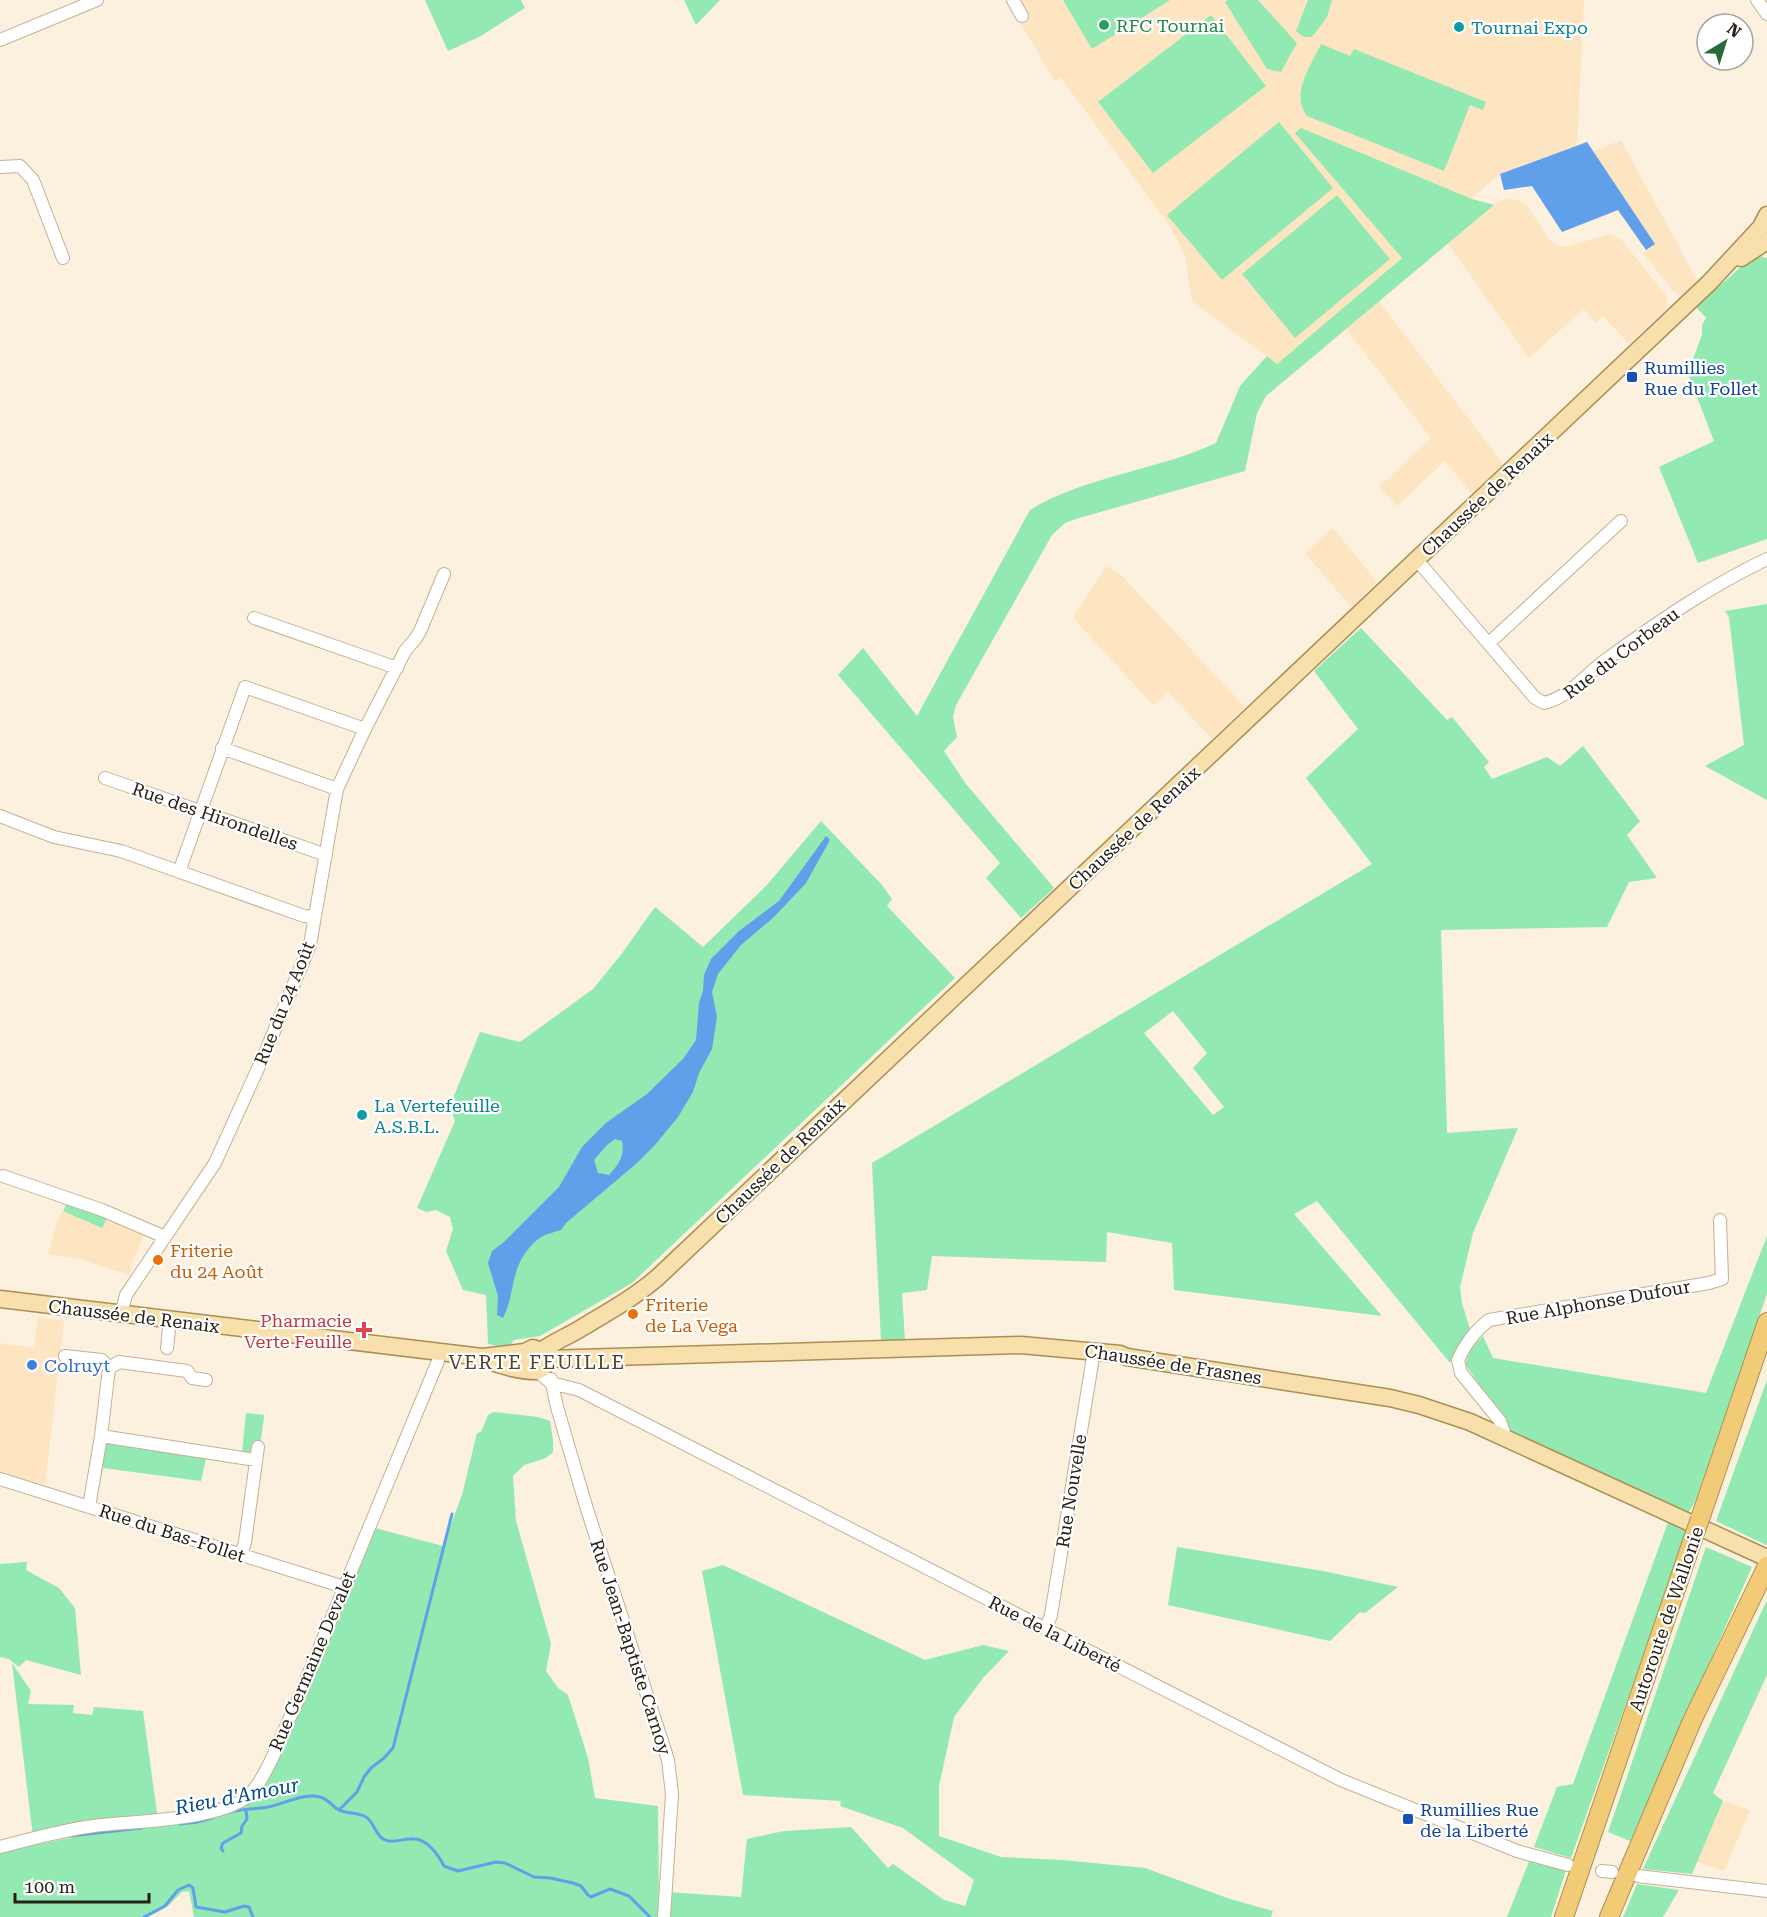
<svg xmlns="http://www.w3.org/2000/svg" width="1767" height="1917" font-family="'Roboto Serif',serif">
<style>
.built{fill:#fde5c2}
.green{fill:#92e9b1;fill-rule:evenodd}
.water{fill:#609fe9;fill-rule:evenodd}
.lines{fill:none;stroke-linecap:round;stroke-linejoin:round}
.stream{stroke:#609fe9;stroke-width:3}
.minor-casing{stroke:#c3b196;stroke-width:14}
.major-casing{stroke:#aa8f53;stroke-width:19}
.highway-casing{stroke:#aa8f53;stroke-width:20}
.minor{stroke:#fff;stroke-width:12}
.major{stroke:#f7e0ac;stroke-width:16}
.highway{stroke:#f1cb75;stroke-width:18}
.highway-bridge-casing{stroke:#aa8f53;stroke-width:20;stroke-linecap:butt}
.highway-bridge{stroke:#f1cb75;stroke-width:18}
.leisure-dot{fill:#2e9e5b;stroke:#fff;stroke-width:2}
.culture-dot{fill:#0f9aa8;stroke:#fff;stroke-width:2}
.transit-dot{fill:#1a4fb4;stroke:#fff;stroke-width:2}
.food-dot{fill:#e8710a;stroke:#fff;stroke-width:2}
.health-dot{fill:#e0444e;stroke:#fff;stroke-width:2}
.shop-dot{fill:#3f7fe0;stroke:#fff;stroke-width:2}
.labels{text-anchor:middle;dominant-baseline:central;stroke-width:4.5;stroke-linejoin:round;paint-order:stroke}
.leisure-label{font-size:18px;fill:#27864d;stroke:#fff;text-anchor:start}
.culture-label{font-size:18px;fill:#0d838f;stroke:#fff;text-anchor:start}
.transit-label{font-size:18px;fill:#164399;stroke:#fff;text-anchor:start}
.street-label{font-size:18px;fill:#272015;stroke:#fff}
.food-label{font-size:18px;fill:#c56008;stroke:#fff;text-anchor:start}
.health-label{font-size:18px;fill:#be3a42;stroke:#fff;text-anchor:end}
.shop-label{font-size:18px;fill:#366cbe;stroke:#fff;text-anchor:start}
.neighbourhood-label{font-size:20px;letter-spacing:1.5px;fill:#53442c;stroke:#fff}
.water-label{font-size:20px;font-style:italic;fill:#044a8c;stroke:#fff}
</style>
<rect width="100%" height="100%" fill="#fcf0df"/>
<path class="built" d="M1007 0H1584L1577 145 1500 174 1277 364 1192 301 1185 256 1170 226 1061 78 1055 81Z
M1621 140 1698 282 1684 296 1679 295 1673 291 1643 253 1655 244 1593 152Z
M1510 198 1520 201 1528 207 1548 238 1555 244 1565 247 1610 234 1620 238 1665 294 1668 300 1667 308 1629 344 1603 316 1595 323 1584 309 1529 358 1448 244 1494 205 1501 200Z
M1379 301 1503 464 1472 494 1445 461 1397 506 1379 487 1431 438 1346 329Z
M1333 528 1377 582 1351 607 1305 553Z
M1106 566 1122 576 1245 707 1212 739 1168 692 1153 705 1073 618Z
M67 1202 145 1232 130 1268 132 1270 129 1275 79 1259 48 1254 58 1218 64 1210Z
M38 1317 64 1321 45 1485 0 1472V1343L34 1348Z
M1723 1801 1750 1810 1724 1871 1697 1862Z"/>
<path class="green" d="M425 0H521L525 8 479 37 448 51Z
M684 0H720L696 25Z
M1063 0H1170L1092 49Z
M1228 0H1258L1297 43 1281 72 1267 69 1225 2Z
M1308 0H1332L1327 17 1312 37H1304L1296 31Z
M1211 15 1266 86 1153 173 1098 102Z
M1321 44 1350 56 1354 49 1486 102 1483 110 1470 105 1444 171 1307 116C1290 94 1311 65 1321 44Z
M1279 122 1333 188 1222 280 1167 215Z
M1301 128 1472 199 1494 205 1266 396 1257 413 1245 471 1079 518 1065 523 1052 535 956 705 953 717 957 737 944 751 966 784 1054 888 1021 918 986 878 1000 863 838 675 863 648 917 716 1030 510C1082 477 1159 470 1216 443L1240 386 1267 356 1277 364 1402 258 1295 133Z
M1337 195 1390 259 1295 338 1242 274Z
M1754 255 1767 258V539L1698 563 1659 467 1714 441 1688 374 1702 334V325L1706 318 1696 307Z
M1767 604V800L1705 766 1744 745 1729 617 1725 611Z
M1361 628 1447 720 1452 717 1489 762 1484 767 1492 779 1547 757 1560 766 1583 746 1640 821 1627 835 1657 878 1629 882 1607 927 1441 930 1447 1133 1518 1128 1473 1233 1460 1287 1462 1303 1470 1329 1450 1363 1317 1201 1294 1214 1382 1316 1174 1290 1172 1243 1107 1232 1106 1262 932 1256 927 1290 902 1293 905 1340 881 1341 872 1163 1372 864 1306 778 1358 729 1314 671ZM1173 1011 1207 1053 1193 1068 1224 1107 1213 1115 1144 1033Z
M821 821 882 885 892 899 887 906 955 978 632 1283 540 1336 514 1340 508 1348 488 1344 486 1295 463 1290 446 1251 453 1229 450 1217 436 1210 426 1212 417 1208 455 1121 450 1106 480 1032 520 1042 593 989 620 956 655 907 703 947 767 885Z
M67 1202 108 1216 102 1228 63 1211Z
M1767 1236V1294L1695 1502 1687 1515 1513 1433 1465 1364 1471 1349 1483 1336 1493 1358 1706 1393Z
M1767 1380V1543L1766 1545 1716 1521Z
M494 1412 538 1417 550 1421 553 1440V1452L546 1458 524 1465 513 1476 516 1521 551 1644 546 1671 558 1688 568 1695 588 1758 595 1798 658 1806 659 1917H194L189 1891 182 1892 168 1906 148 1917H0V1852L148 1822 33 1837 12 1663 31 1691 28 1704 74 1705 73 1713 92 1715 94 1707 143 1711 158 1820 244 1804 375 1528 443 1546 462 1495 477 1433 481 1432 488 1415Z
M246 1413 264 1415V1417L260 1446 248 1454 242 1453Z
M119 1442 122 1446 193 1456 198 1454 206 1458 201 1481 103 1468 97 1500 105 1446 110 1443Z
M1671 1514 1690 1523 1571 1858 1534 1847 1557 1787 1573 1784Z
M1177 1547 1323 1571 1398 1587 1365 1613 1360 1612 1330 1641 1168 1605Z
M1706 1547 1752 1567 1630 1841 1608 1832Z
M27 1562 26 1570 59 1588 75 1608 81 1675 26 1660 19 1667 9 1659 0 1657V1564Z
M723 1565 925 1660 983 1645 1009 1651 983 1678 954 1717 939 1786V1836L1001 1857 1062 1860 1145 1868 1230 1899 1273 1911 1271 1917H664L667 1892 741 1897 747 1839 784 1831 851 1827 888 1868 893 1864 944 1900 965 1906 974 1880 903 1828 840 1806 841 1801 743 1795 702 1571Z
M1767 1600V1675L1713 1793 1723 1801 1692 1874 1643 1869Z
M1530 1859 1567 1867 1551 1917H1507Z
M1637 1884 1679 1890 1663 1917H1623Z"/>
<path class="water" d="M1587 142 1655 244 1646 250 1618 210 1562 232 1532 186 1504 190 1500 174Z
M826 836 830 840 806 883 774 917 741 945 718 974 712 992 717 1017 712 1049 699 1073 693 1092 678 1117 655 1145 637 1163 566 1223 561 1230C555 1232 549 1233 543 1236 537 1239 534 1243 529 1248 509 1273 516 1292 503 1318L497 1315 498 1296 488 1263 492 1251 504 1242 559 1187 582 1147 606 1123 647 1094 683 1059 696 1040 699 1003 703 991 704 975 711 959 739 931 779 901ZM615 1139 622 1141C625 1156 619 1164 609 1175L598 1173 594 1160 607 1145Z"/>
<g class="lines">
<path class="stream" d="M339 1810 357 1792 364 1777 371 1768 384 1758 393 1748 452 1514
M230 1812C240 1809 251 1809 261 1808 280 1807 301 1792 320 1797 328 1799 332 1806 339 1810 347 1814 358 1812 366 1817 374 1822 375 1834 383 1839 391 1844 401 1839 410 1839 426 1837 438 1854 444 1866L458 1871 496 1862 505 1863 534 1877 550 1878 573 1883 581 1886 588 1895 591 1897 610 1889 629 1896 650 1917
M180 1824 197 1822 212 1818
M70 1836 141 1828
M223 1851 221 1848 223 1843 241 1833 242 1826 247 1819 246 1810
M144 1917 165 1906 178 1890 189 1885 193 1888 196 1907 225 1912 244 1906 249 1907 253 1917"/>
<g class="minor-casing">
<path id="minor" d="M1013 0 1022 16
M1757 0 1767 14
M0 40 97 0
M0 167 20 166 33 180 63 258
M1417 560 1535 698 1544 703C1570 697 1586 674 1607 659 1658 622 1710 586 1767 559
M254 618 397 668
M1489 643 1621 521
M222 748 337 789
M105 778 326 855
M0 816 54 837 121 851 304 916 315 917
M179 872 245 687 365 729
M3 1176 102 1210 165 1237
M121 1314 126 1295 215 1163 265 1053 310 945 337 789 365 729 405 651 416 638 421 629 444 574
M167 1348 170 1320
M65 1356 102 1360 109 1368 119 1362 187 1371 192 1378 206 1380
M537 1371 551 1383 579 1390 1341 1780 1517 1851 1568 1865
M551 1379 557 1407 586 1506 668 1760 672 1794 664 1917
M101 1436 256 1460
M1506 1439 1500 1421 1461 1373 1458 1360C1466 1343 1474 1332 1489 1320L1709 1283 1722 1279 1720 1220
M0 1479 344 1587
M89 1507 101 1436 109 1368
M241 1555 245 1542 258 1447
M1046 1629 1051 1615 1094 1351
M0 1847C31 1839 62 1830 94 1826 131 1821 228 1821 252 1792 269 1772 285 1727 297 1702L438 1361 439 1352
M1602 1871 1612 1872
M1638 1876 1767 1891"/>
</g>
<g class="major-casing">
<path id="major" d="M1741 258 1767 241
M0 1299 482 1357 525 1352
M541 1351C555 1341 569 1336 583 1327 608 1312 635 1297 658 1277L1709 283 1761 227 1767 215
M485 1359C501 1366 520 1371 537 1371L543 1368 546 1362 541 1351 533 1348 525 1352 522 1359 526 1369
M546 1359 1021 1345 1120 1354 1127 1357 1390 1398 1419 1405 1470 1422 1767 1558"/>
</g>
<g class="highway-casing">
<path id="highway" d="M1700 1519 1767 1322
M1564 1917 1695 1533
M1609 1917 1692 1721 1767 1566"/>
</g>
<use href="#minor" class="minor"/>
<use href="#major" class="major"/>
<use href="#highway" class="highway"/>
<g class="highway-bridge-casing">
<path id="highway-bridge" d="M1695 1533 1700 1519"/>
</g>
<use href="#highway-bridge" class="highway-bridge"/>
</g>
<circle class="leisure-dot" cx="1104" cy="25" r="6"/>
<g class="culture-dot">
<circle cx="1459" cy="27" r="6"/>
<circle cx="362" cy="1115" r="6"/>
</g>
<g class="transit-dot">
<rect x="1626" y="371" width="12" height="12" rx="3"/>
<rect x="1402" y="1813" width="12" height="12" rx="3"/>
</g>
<g class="food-dot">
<circle cx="158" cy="1260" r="6"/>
<circle cx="633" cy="1314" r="6"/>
</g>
<path class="health-dot" d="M361 1321h6v6h6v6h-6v6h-6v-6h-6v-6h6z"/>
<circle class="shop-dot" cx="32" cy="1365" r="6"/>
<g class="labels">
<g class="leisure-label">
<text x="1116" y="25">RFC Tournai</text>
</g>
<g class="culture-label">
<text x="1471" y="27">Tournai Expo</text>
<text x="374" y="1105">La Vertefeuille<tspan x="374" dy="21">A.S.B.L.</tspan></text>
</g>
<g class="transit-label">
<text x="1644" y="367">Rumillies<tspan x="1644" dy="21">Rue du Follet</tspan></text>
<text x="1420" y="1809">Rumillies Rue<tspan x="1420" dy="21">de la Liberté</tspan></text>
</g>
<g class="street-label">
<text transform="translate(1487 494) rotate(-43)">Chaussée de Renaix</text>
<text transform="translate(1621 653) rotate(-37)">Rue du Corbeau</text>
<text transform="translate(215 816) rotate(19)">Rue des Hirondelles</text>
<text transform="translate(1134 828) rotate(-43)">Chaussée de Renaix</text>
<text transform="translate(284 1003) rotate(-68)">Rue du 24 Août</text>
<text transform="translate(780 1161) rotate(-44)">Chaussée de Renaix</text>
<text transform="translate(1598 1302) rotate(-10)">Rue Alphonse Dufour</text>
<text transform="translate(134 1316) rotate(7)">Chaussée de Renaix</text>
<text transform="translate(1173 1364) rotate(9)">Chaussée de Frasnes</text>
<text transform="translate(1071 1491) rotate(-81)">Rue Nouvelle</text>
<text transform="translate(172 1533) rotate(18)">Rue du Bas-Follet</text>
<text transform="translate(1666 1619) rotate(-71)">Autoroute de Wallonie</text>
<text transform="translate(1055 1634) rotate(27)">Rue de la Liberté</text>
<text transform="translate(631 1647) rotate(72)">Rue Jean-Baptiste Carnoy</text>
<text transform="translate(312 1661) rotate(-67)">Rue Germaine Devalet</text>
</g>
<g class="food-label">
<text x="170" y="1250">Friterie<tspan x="170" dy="21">du 24 Août</tspan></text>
<text x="645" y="1304">Friterie<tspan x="645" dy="21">de La Vega</tspan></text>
</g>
<g class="health-label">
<text x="352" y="1320">Pharmacie<tspan x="352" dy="21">Verte Feuille</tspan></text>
</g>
<g class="shop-label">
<text x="44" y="1365">Colruyt</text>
</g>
<g class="neighbourhood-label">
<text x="537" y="1362">VERTE FEUILLE</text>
</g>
<g class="water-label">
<text transform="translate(237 1796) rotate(-11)">Rieu d'Amour</text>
</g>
</g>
<g transform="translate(1725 42) rotate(38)"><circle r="28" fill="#ffffff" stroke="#a9a6a1" stroke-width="1.5"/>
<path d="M0-4.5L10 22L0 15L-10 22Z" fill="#276c38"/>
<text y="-9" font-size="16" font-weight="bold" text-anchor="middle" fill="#272015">N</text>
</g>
<path d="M15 1893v9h134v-9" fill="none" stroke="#272015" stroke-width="3"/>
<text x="24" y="1893" font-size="18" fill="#272015" stroke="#ffffff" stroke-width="4.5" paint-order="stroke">100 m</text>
</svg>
